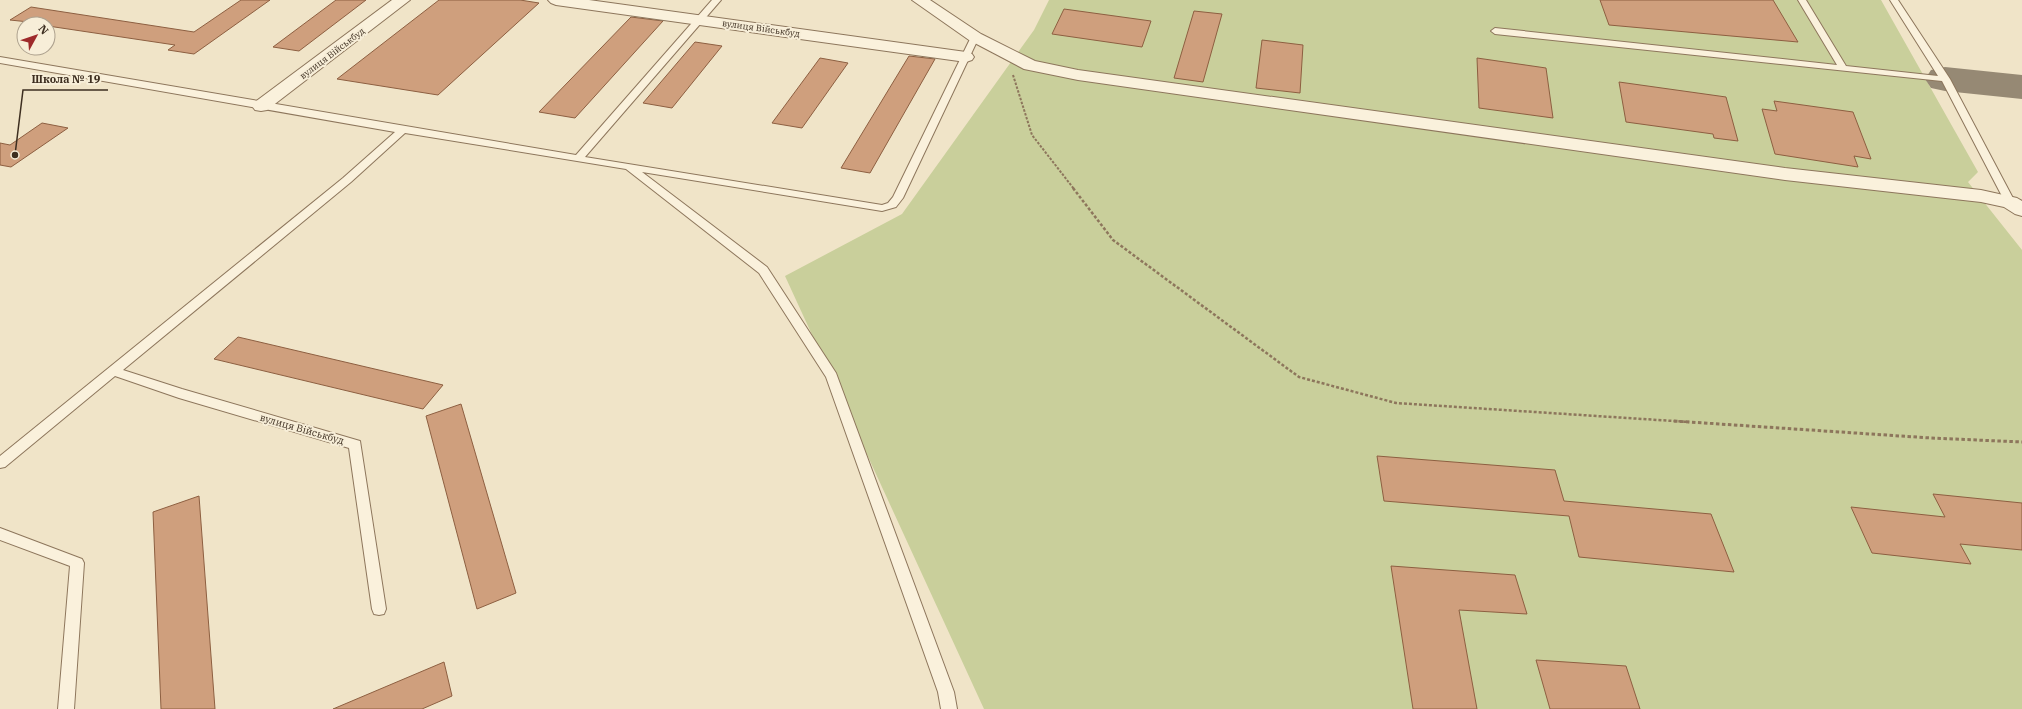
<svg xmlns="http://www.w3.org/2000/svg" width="2022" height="709" font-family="'IBM Plex Serif',serif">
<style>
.green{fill:#c9cf9b}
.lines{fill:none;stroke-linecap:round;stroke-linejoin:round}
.taxiway{fill:#968974;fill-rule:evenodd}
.building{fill:#cf9f7d;stroke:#8d5f41}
.service-casing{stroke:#8d765c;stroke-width:2}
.minor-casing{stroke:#8d765c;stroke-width:2}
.path-far2{stroke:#8d765c;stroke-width:2;stroke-dasharray:2.5 1.5;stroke-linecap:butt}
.path-far1{stroke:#8d765c;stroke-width:2.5;stroke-dasharray:3 2;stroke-linecap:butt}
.path{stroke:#8d765c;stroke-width:3;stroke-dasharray:3.5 2.5;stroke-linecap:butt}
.service{fill:#faf1dc;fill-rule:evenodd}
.minor{fill:#faf1dc;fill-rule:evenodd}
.labels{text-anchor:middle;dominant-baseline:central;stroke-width:4;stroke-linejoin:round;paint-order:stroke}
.far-street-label{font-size:9px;fill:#3d2e20;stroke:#f7eed8}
.street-label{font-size:10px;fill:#3d2e20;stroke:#f7eed8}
.leader{fill:none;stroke:#3d2e20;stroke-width:1.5}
.callout-dot{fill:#3d2e20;stroke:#f7eed8;stroke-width:1.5}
.callout-label{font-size:11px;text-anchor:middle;font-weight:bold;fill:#3d2e20;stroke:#f7eed8;stroke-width:4;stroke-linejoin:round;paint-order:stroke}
</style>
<rect width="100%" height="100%" fill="#f0e4c8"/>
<path class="green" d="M1049 0H1881L1978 172 1968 182 2022 250V709H984L785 276 902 214 1034 30Z"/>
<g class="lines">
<path class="taxiway" d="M1945 67 2022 75V99L1945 91 1931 88 1925 79 1931 70Z"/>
</g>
<path class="building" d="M241 0H270L194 54 168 50 175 45 48 26V24L10 20 31 7 194 32Z
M336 0H366L299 51 273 47Z
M439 0H520L539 3 438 95 337 79Z
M1600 0H1773L1798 42 1609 25Z
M1064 9 1151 21 1142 47 1052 34Z
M1194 11 1222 14 1203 82 1174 78Z
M631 17 663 21 575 118 539 112Z
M1262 40 1303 45 1300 93 1256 88Z
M695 42 722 46 672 108 643 103Z
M909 56 935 59 870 173 841 168Z
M820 58 848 63 802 128 772 123Z
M1477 58 1546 68 1553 118 1479 108Z
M1619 82 1726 97 1738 141 1714 138 1713 134 1626 122Z
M1774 101 1853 112 1871 159 1854 156 1858 167 1775 154 1762 109 1777 111Z
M42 123 68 128 11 167 0 165V143L10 145Z
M238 337 443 385 423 409 214 359Z
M461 404 516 593 477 609 426 416Z
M1377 456 1555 470 1564 501 1711 514 1734 572 1579 557 1569 516 1384 501Z
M1933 494 2022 503V550L1960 544 1971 564 1872 553 1851 507 1945 517Z
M199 496 215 709H161L153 512Z
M1391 566 1515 575 1527 614 1459 610 1477 709H1413Z
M1536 660 1626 666 1640 709H1550Z
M444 662 452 696 422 709H333Z"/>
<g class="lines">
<g class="service-casing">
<path id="service" d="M712 0H721L585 157 882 205 888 203 893 197 971 37 975 34 979 37 903 198 896 207 882 211 642 172 767 267 836 373 954 692 957 709H941L938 692 826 377 759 273 626 169 405 133 351 182 123 370 182 389 360 441 386 609 384 614 379 615 374 614 372 609 349 448 179 398 115 376 5 467 0 468V456L343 178 395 132 0 63V57L576 155Z
M1798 0H1806L1846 66 1938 76 1890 0H1898L1950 79 2015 202 2014 204 2010 205 2005 202 1942 81 1495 34 1491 31 1495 28 1837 65Z
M0 528 82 559 84 563 74 709H58L70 566 0 540Z"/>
</g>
<g class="minor-casing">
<path id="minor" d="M392 0H410L267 110 261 111 255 110 252 106 255 102Z
M548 0H589L966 52 972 54 974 57 972 60 966 62 556 5 551 3Z
M912 0H930L981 34 1035 61 1078 70 1785 168 1981 190 2017 198 2022 201V216L2015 214 2004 207 1981 202 1785 180 1078 80 1024 69 969 40Z"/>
</g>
<path class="path-far2" d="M1013 75 1032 135 1074 189"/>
<path class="path-far1" d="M1073 188 1113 240 1299 377 1396 403 1689 422"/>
<path class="path" d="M1674 421 1931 438 2022 442"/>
<use href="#service" class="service"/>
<use href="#minor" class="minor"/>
</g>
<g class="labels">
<g class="far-street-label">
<text transform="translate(761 28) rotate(8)">вулиця Військбуд</text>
<text transform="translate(332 53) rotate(-37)">вулиця Військбуд</text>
</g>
<g class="street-label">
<text transform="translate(302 429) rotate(16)">вулиця Військбуд</text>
</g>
</g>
<path class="leader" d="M15 155L23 90H108"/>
<circle class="callout-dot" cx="15" cy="155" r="4"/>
<g class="callout-label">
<text x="66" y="83">Школа № 19</text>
</g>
<g transform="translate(36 36) rotate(50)"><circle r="19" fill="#f7eed8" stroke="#ada18e"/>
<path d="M0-3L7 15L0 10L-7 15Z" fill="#9e2a2b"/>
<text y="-6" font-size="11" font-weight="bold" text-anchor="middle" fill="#3d2e20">N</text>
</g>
</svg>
